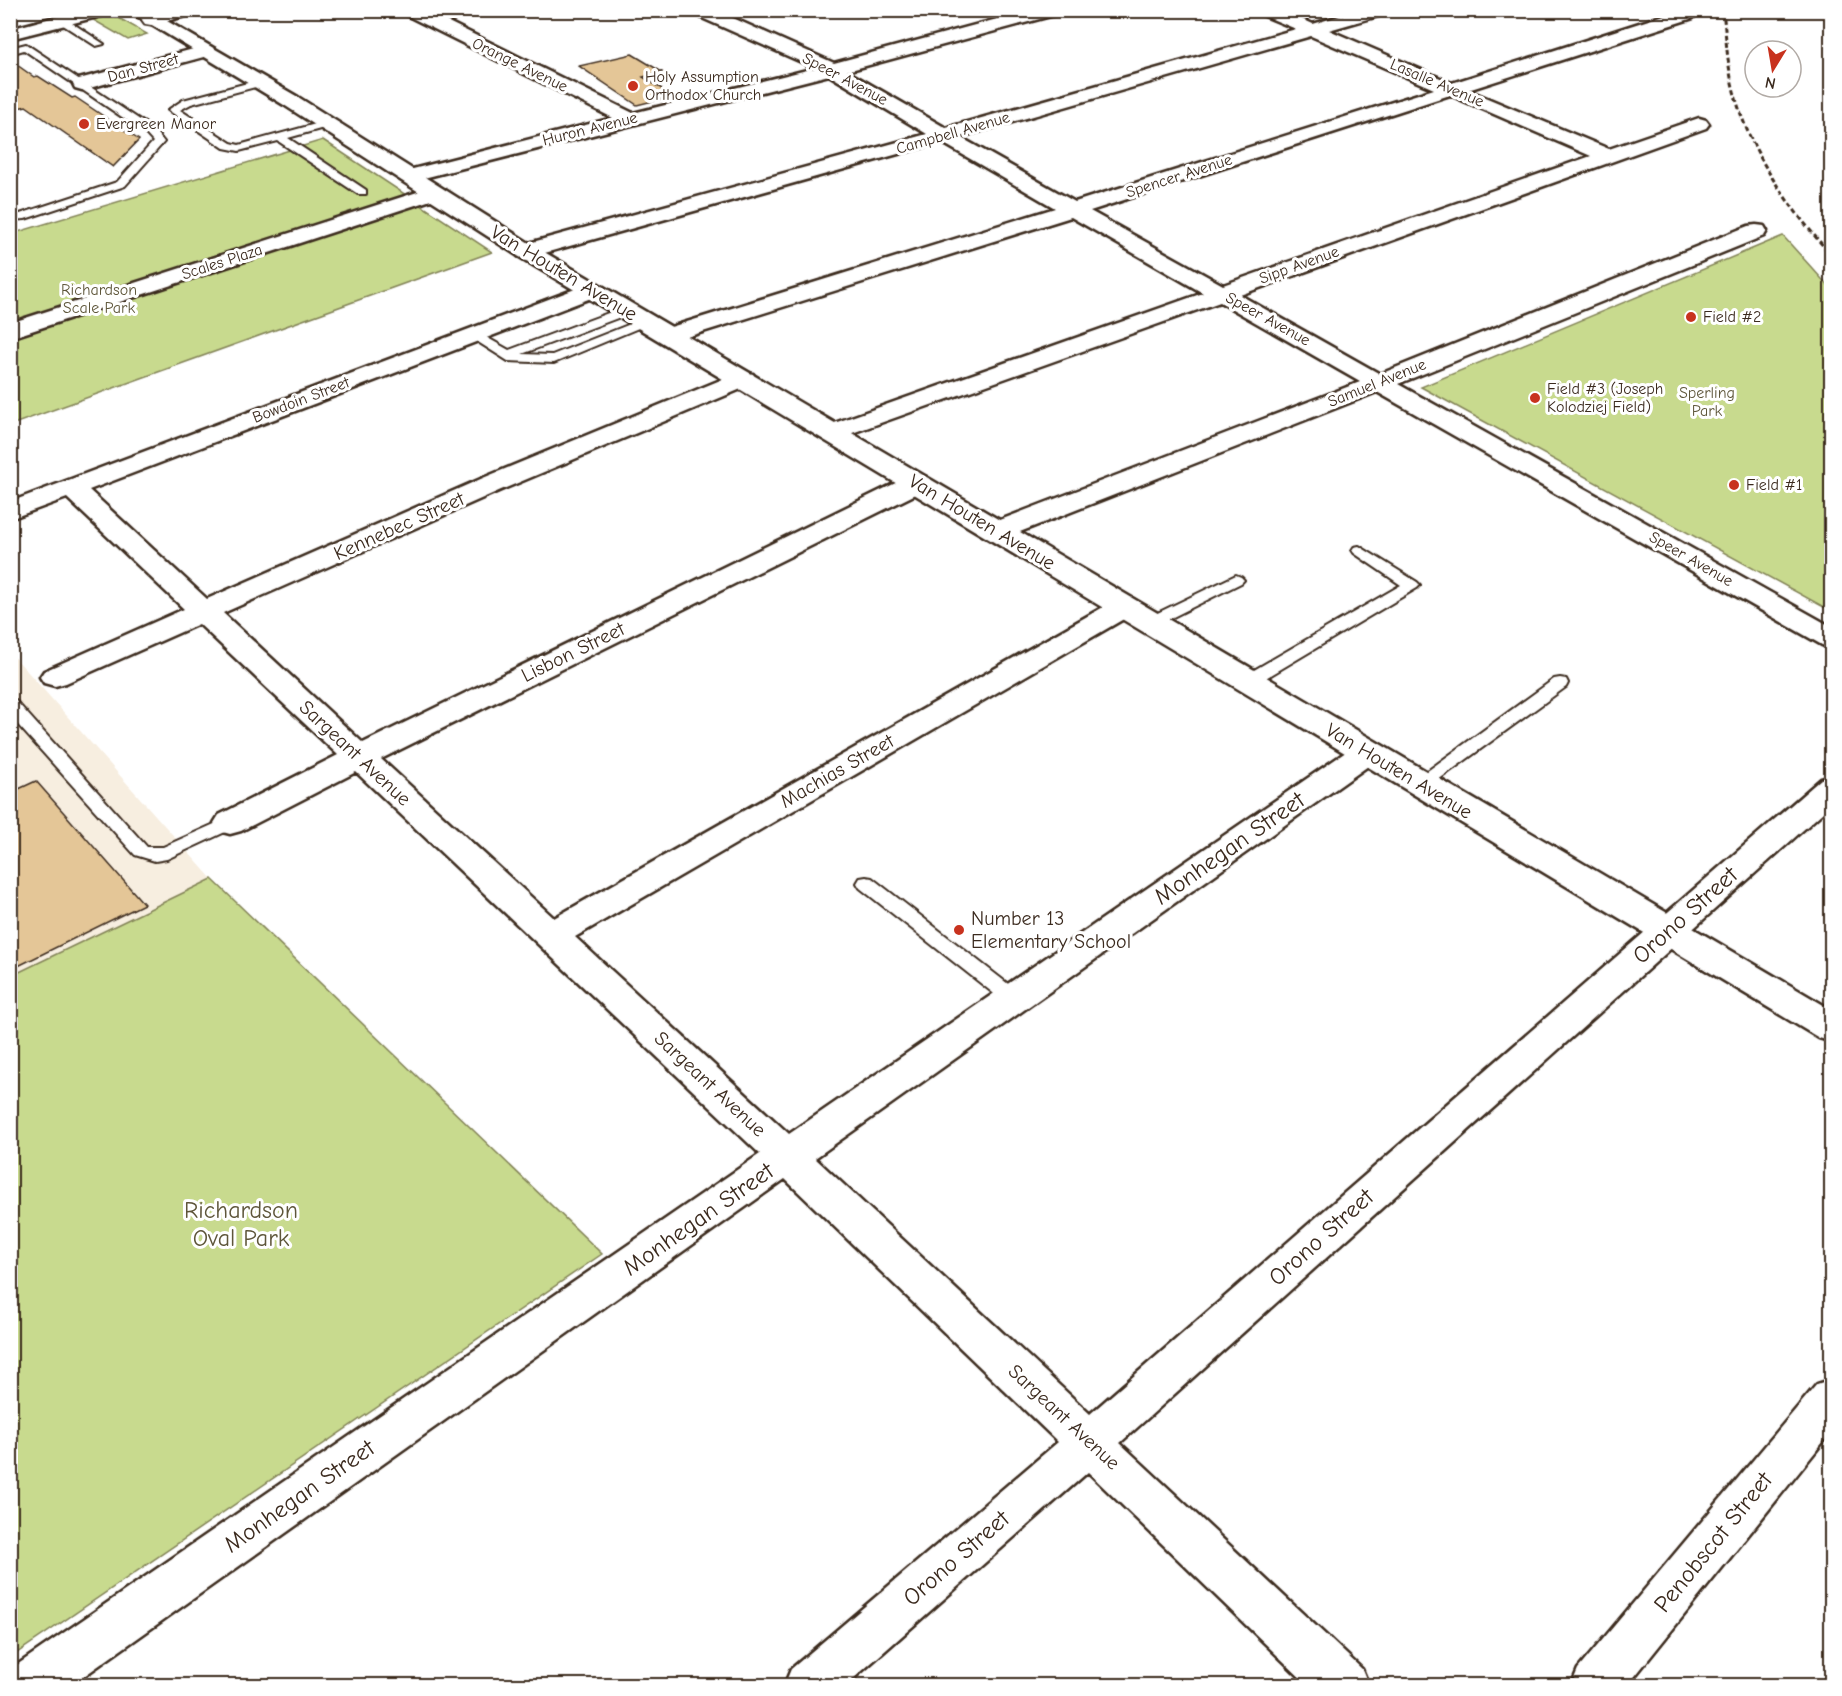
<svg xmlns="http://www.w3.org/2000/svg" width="1842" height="1696" font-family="'Comic Neue',sans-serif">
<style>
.built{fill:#f7eee0}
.green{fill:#c8da8e;stroke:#828256;stroke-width:1.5}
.building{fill:#e4c697;stroke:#3b2a1e;stroke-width:1.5}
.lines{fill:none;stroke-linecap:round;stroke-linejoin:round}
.lane-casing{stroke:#3b2a1e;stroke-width:4}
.street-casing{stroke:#3b2a1e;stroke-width:5}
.secondary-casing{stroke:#3b2a1e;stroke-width:5}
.lane{fill:#fff;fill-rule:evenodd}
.street{fill:#fff;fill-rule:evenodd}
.secondary{fill:#fff;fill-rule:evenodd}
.rail{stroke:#3b2a1e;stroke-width:3;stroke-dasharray:5 3;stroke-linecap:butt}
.poi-dot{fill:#c8321e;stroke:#fff;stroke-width:2}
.labels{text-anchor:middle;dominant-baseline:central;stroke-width:6;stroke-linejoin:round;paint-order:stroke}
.far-street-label{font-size:16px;fill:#3b2a1e;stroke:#fff}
.far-poi-label{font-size:16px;fill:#3b2a1e;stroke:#fff;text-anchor:start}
.far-park-label{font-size:16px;fill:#5e563a;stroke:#fff}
.street-label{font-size:20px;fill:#3b2a1e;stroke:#fff}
.poi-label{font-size:20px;fill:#3b2a1e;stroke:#fff;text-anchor:start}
.near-street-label{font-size:24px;fill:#3b2a1e;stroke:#fff}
.near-park-label{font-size:24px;fill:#5e563a;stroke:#fff}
</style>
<rect width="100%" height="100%" fill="#fff"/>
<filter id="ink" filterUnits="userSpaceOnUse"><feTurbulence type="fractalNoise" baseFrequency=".0167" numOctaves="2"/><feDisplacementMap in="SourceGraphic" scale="12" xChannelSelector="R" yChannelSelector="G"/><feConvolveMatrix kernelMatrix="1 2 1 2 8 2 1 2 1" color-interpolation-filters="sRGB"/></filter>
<g filter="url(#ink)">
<path class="built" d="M10 652 212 879 11 976H10Z"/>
<path class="green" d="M110 13 147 34 128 40 90 18Z
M323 140 492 252 11 425V234Z
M1783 236 1831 289V611L1421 387Z
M212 879 602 1254 11 1657V976Z"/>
<path class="building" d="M632 54 662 72 643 77 673 96 637 105 579 66Z
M10 60 34 77 38 76 72 98 75 97 139 140 113 167 26 106 10 110Z
M36 781 144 904 10 970V793Z"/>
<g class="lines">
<g class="lane-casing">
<path id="lane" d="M60 19H66L104 44 96 46 60 23Z
M26 44 152 128 164 142 125 186 25 219 10 220V214H20L117 182 153 142 144 132 24 50 10 54V48Z
M259 80 263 81V85L191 104 180 110 231 143 239 145 323 122H331V126L288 138 366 190V194H358L278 141 239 151 224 148 168 110 183 100Z
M627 306 633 310 631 313 522 354 552 355 643 319 647 318 653 322 554 363 508 361 467 335 469 332H477L509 350Z
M1359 546 1417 582 1420 585 1417 588 1254 685H1242L1240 681 1242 677 1401 585 1354 553 1352 550 1354 547Z
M1236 575 1241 577 1244 580 1241 583 1157 625 1151 627 1143 622 1145 619Z
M1560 678 1566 679 1568 683 1566 687 1427 788H1415L1412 784 1415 780 1554 679Z
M10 700 16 701 147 847H163L230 817 236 819 239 823 236 827 167 859 155 861 135 855 10 716Z
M866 877 872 878 1021 994 1024 999 1021 1004 1014 1006 1007 1004 860 888 857 883 860 878Z"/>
</g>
<g class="street-casing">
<path id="street" d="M81 10H111L109 14 10 39V29Z
M166 10H195L193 14 151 25 145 24 142 20 145 16Z
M402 10H424L633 113 815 68 693 14 691 10H715L834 63 1031 10H1060L1058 14 847 71 946 128 1296 29 1260 14 1258 10H1282L1313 24 1359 10H1387L1385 14 1329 30 1452 83 1680 10H1693L1696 14 1693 18 1468 90 1609 149 1699 118 1706 120 1709 124 1706 128 1240 295 1380 374 1748 226 1756 225 1764 226 1767 231 1764 236 1398 384 1832 627V648L1822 645 1377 392 1007 537 997 539 987 537 984 531 987 525 1360 382 1220 302 841 437 832 440 823 437 819 432 823 427 1203 293 1071 217 677 340 669 342 661 340 657 335 661 330 1055 208 941 142 534 256 526 258 518 256 515 251 518 246 927 134 829 75 408 182 401 180 398 176 401 172 613 118 404 14ZM1311 36 1434 89 1075 202 960 137ZM1450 95 1591 156 1223 285 1090 211Z
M205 46 211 47 214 51 211 55 82 90 75 88 73 84 75 80Z
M433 187 440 189 443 193 440 197 10 338V323Z
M591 283 599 285 602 290 599 295 89 490 207 599 483 478 735 374 744 372 753 374 756 379 753 384 501 490 223 613 363 743 908 477 917 475 926 477 930 483 926 489 381 759 554 918 1114 601 1124 598 1134 601 1138 607 1134 613 575 937 789 1134 1356 745 1367 742 1378 745 1383 752 1378 759 815 1158 1090 1414 1821 779 1832 776V804L1120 1443 1362 1669 1369 1686H1309L1088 1472 845 1686H784L791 1669 1058 1442 785 1179 70 1686H10L11 1669 760 1154 356 772 241 831 230 834 219 831 214 823 219 815 338 755 199 624 66 683 55 686 44 683 40 677 44 671 184 609 67 498 10 519V502Z
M1832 1379V1431L1627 1686H1571L1578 1669 1817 1384Z"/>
</g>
<g class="secondary-casing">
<path id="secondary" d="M127 10H148L298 97 534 246 1832 1010V1042L1819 1038 518 256 284 105Z"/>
</g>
<use href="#lane" class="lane"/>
<use href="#street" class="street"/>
<use href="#secondary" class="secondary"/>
<path class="rail" d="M1723 10C1726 36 1727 62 1733 87 1748 152 1789 207 1832 256"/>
</g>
</g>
<g class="poi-dot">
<circle cx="633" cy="86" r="6"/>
<circle cx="84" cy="124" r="6"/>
<circle cx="1691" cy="317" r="6"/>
<circle cx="1535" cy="398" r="6"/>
<circle cx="1734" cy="485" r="6"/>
<circle cx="959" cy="930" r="6"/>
</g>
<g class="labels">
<g class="far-street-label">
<text transform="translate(520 65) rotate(26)">Orange Avenue</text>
<text transform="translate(143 68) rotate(-15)">Dan Street</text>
<text transform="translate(845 79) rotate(28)">Speer Avenue</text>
<text transform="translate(1437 83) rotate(23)">Lasalle Avenue</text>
<text transform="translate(590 129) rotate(-14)">Huron Avenue</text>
<text transform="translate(953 133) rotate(-16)">Campbell Avenue</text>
<text transform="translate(1179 176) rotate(-18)">Spencer Avenue</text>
<text transform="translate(222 262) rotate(-18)">Scales Plaza</text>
<text transform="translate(1299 265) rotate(-20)">Sipp Avenue</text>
<text transform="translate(1268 319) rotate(29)">Speer Avenue</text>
<text transform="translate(1377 383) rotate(-22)">Samuel Avenue</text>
<text transform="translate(301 400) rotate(-21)">Bowdoin Street</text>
<text transform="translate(1691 559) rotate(30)">Speer Avenue</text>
</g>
<g class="far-poi-label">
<text x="645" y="77">Holy Assumption<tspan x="645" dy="18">Orthodox Church</tspan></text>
<text x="96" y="124">Evergreen Manor</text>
<text x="1703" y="317">Field #2</text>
<text x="1547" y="389">Field #3 (Joseph<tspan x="1547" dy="18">Kolodziej Field)</tspan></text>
<text x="1746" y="485">Field #1</text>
</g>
<g class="far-park-label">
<text x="99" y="290">Richardson<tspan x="99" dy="18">Scale Park</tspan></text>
<text x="1707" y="393">Sperling<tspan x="1707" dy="18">Park</tspan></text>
</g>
<g class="street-label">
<text transform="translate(564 273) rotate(31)">Van Houten Avenue</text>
<text transform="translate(982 522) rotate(31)">Van Houten Avenue</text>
<text transform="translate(399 526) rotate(-24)">Kennebec Street</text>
<text transform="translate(573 652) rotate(-26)">Lisbon Street</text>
<text transform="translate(355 753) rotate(43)">Sargeant Avenue</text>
<text transform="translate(837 771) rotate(-30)">Machias Street</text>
<text transform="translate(1399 771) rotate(31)">Van Houten Avenue</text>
<text transform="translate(710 1084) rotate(43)">Sargeant Avenue</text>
<text transform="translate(1064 1417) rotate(43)">Sargeant Avenue</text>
</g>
<g class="poi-label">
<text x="971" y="918">Number 13<tspan x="971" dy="23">Elementary School</tspan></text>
</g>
<g class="near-street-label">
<text transform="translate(1229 848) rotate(-35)">Monhegan Street</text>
<text transform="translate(1685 915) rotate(-42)">Orono Street</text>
<text transform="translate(698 1219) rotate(-35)">Monhegan Street</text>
<text transform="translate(1321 1237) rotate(-42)">Orono Street</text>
<text transform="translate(299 1496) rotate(-35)">Monhegan Street</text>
<text transform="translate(1713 1542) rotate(-51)">Penobscot Street</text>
<text transform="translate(956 1558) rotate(-41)">Orono Street</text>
</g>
<g class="near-park-label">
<text x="241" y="1210">Richardson<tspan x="241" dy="28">Oval Park</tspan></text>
</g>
</g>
<rect width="1842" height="1696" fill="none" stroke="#fff" stroke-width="36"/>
<rect x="18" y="18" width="1806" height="1660" fill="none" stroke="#3b2a1e" stroke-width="2" filter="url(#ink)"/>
<g transform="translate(1773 69) rotate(191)"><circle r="28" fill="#ffffff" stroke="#b1aaa5" stroke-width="1.5"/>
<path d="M0-4.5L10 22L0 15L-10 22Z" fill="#c8321e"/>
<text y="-9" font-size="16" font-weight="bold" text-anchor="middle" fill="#3b2a1e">N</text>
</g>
</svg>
